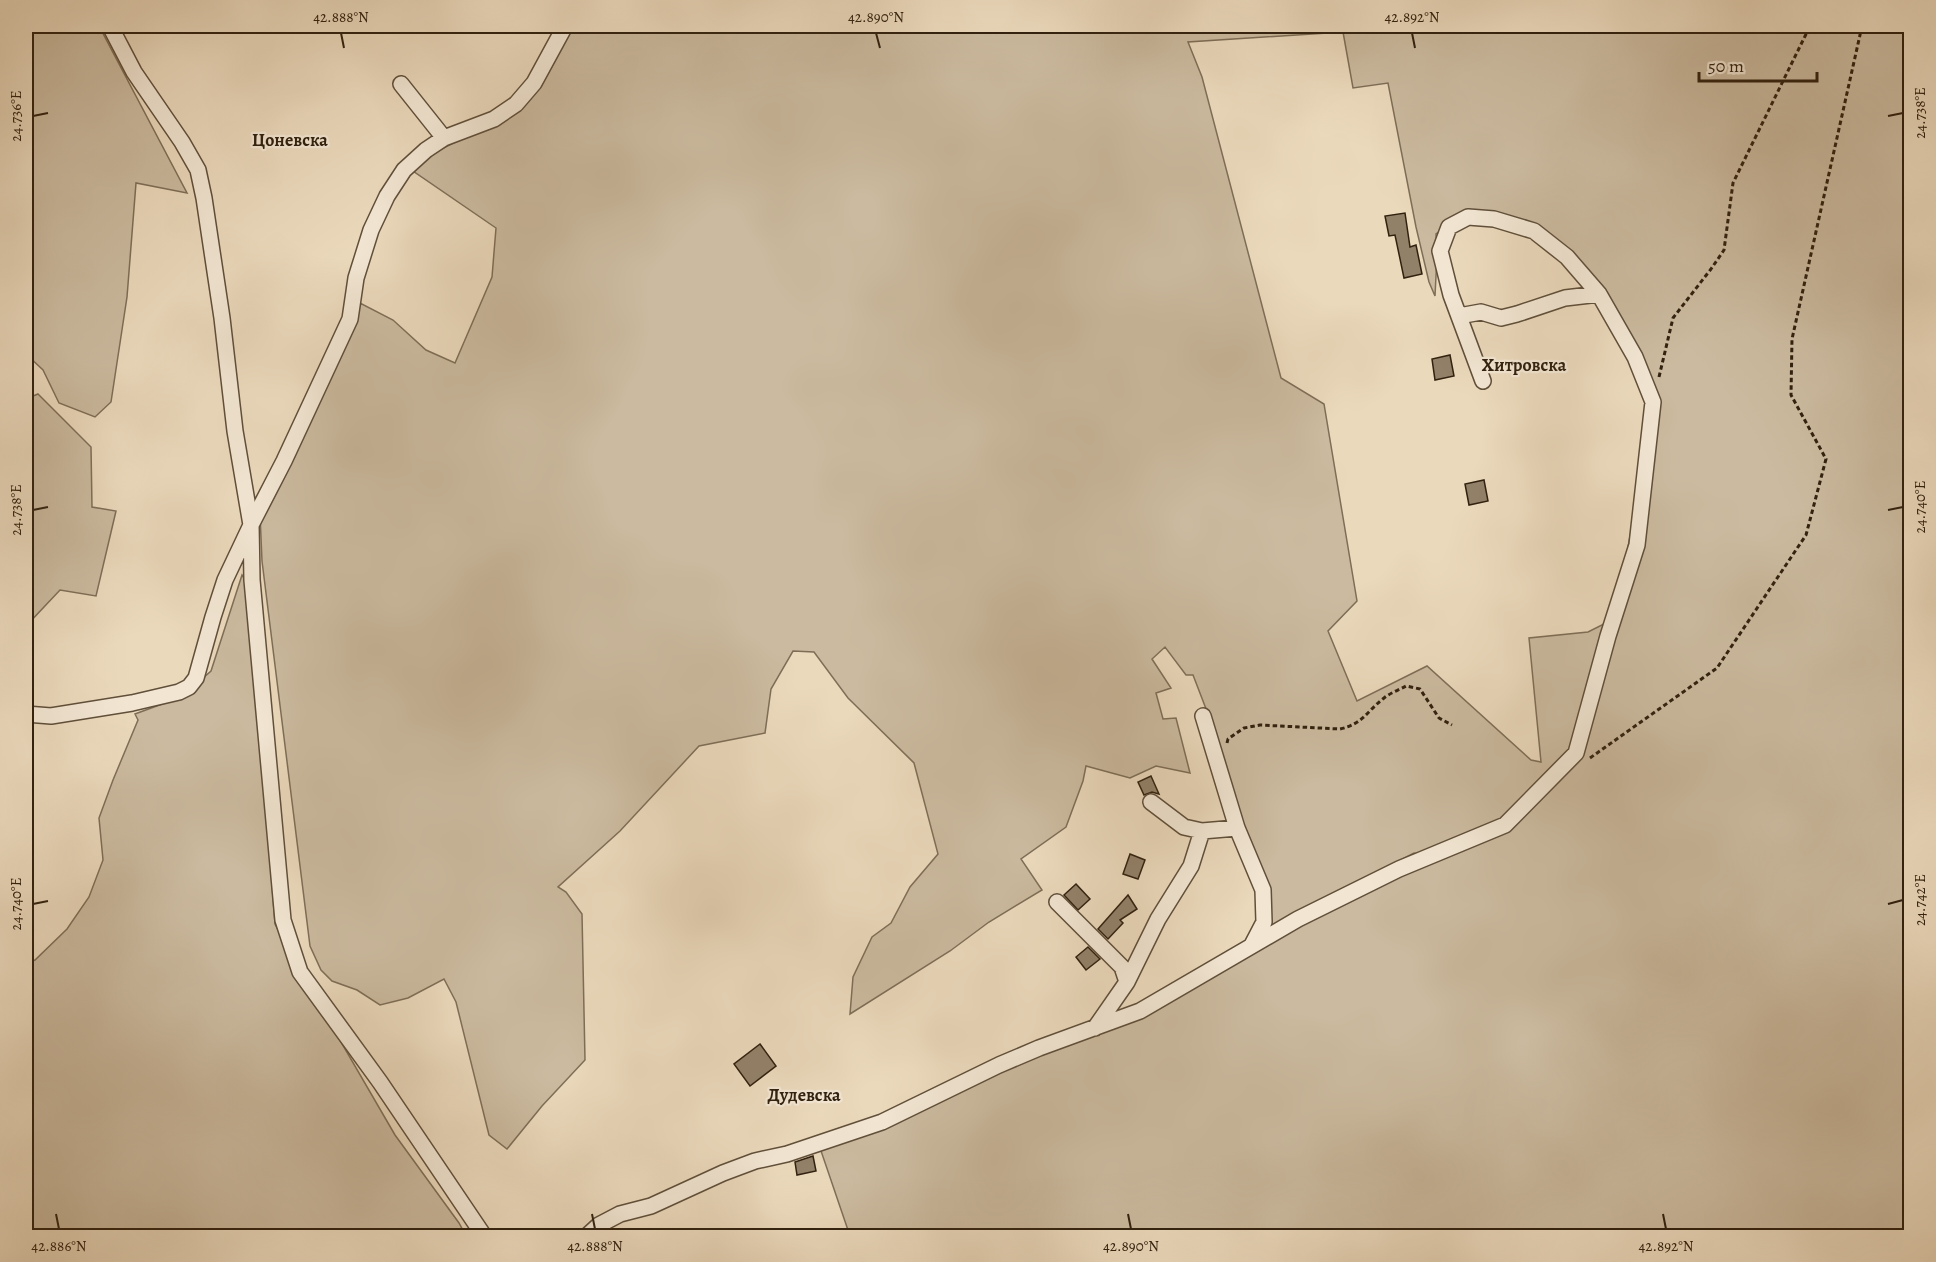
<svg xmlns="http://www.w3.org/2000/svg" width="1936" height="1262" font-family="Alegreya,serif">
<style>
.green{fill:#cbba9f;stroke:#7e6e57;stroke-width:1.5;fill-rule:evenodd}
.building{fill:#928169;stroke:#31210f;stroke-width:1.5}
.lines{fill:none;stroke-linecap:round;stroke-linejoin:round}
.minor-casing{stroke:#604f3a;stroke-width:18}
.path{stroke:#31210f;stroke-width:3;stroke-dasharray:4.5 3;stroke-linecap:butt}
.minor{stroke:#f2e6d3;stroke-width:15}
.ticks{fill:none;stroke:#31210f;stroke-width:2}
.labels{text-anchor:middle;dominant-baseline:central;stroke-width:4.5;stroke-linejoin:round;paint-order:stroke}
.neighbourhood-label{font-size:18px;font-weight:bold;fill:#31210f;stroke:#f2e6d3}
.neatline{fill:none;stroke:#31210f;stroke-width:2}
.ticks-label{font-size:15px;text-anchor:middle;fill:#31210f}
</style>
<rect width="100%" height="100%" fill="#ebd9bc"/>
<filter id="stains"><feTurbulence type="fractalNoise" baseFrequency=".00333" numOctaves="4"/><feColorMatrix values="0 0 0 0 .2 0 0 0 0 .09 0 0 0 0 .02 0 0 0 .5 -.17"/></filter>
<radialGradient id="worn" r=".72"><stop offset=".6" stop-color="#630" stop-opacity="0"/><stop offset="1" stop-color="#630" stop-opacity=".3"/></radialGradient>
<path class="green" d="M26 26H99L187 193 136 183 127 297 111 402 95 417 59 403 43 370 26 354Z
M570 26H1910V1236H850L820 1148 1117 1022 1424 855 1414 853 1264 930 1268 894 1237 812 1208 714 1193 675H1186L1165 647 1152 659 1171 688 1156 693 1163 719 1176 718 1190 773 1156 766 1130 778 1086 766 1083 781 1066 827 1021 859 1042 890 989 922 950 951 850 1014 853 977 872 937 891 923 910 887 938 854 914 763 848 698 814 652 793 651 771 689 765 733 699 746 620 831 558 887 566 892 582 914 585 1060 542 1106 507 1149 489 1135 456 1002 444 979 408 998 380 1005 357 990 332 981 321 970 310 946 262 561 260 514 360 303 393 320 426 350 455 363 492 277 496 228 413 171 422 159 506 116ZM1343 32 1353 88 1388 83 1416 227 1429 282 1435 296 1437 256 1436 234 1451 224 1484 218 1550 240 1616 319 1656 427 1631 531 1621 585 1610 621 1588 632 1529 638 1541 762 1531 760 1427 666 1357 701 1328 631 1357 601 1324 404 1281 378 1202 77 1188 42Z
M38 394 91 447 92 507 116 511 96 596 60 590 26 626V399Z
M242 575 249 586 275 924 305 980 395 1135 459 1223 466 1236H26V963L35 960 67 929 89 897 103 860 99 818 113 780 138 720 135 714 181 697 211 671Z"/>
<path class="building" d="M1405 213 1410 247 1416 245 1422 274 1404 278 1395 235 1389 236 1385 216Z
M1450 355 1454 376 1435 380 1432 359Z
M1484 480 1488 501 1469 505 1465 484Z
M1151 776 1159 794 1152 792 1144 795 1138 782Z
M1130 854 1145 860 1138 879 1123 874Z
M1076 884 1090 899 1078 910 1064 895Z
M1128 895 1137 909 1120 920 1123 923 1108 939 1098 929Z
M1088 947 1100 959 1086 970 1076 957Z
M760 1044 776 1066 750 1086 734 1064Z
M813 1156 816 1171 797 1175 795 1162Z"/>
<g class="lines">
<g class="minor-casing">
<path id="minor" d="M110 26 134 72 182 142 198 170 204 198 222 318 235 431 251 525 252 580 283 920 300 972 380 1082 484 1236
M401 84 444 138
M1459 316 1481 312 1501 318 1517 314 1565 298 1599 294
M26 714 51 716 132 703 179 692 189 687 196 678 213 617 225 580 251 525 284 461 350 319 356 278 371 230 387 196 404 170 426 150 444 138 494 119 516 104 534 83 565 26
M1203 716 1237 828 1263 890 1264 922 1252 945
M1151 802 1184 827 1202 831 1237 828
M1057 902 1122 967 1127 982
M1095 1028 1127 982 1158 919 1191 866 1202 831
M587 1236 599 1225 620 1214 651 1206 723 1173 755 1161 787 1154 882 1122 999 1065 1039 1048 1140 1011 1298 919 1399 869 1505 825 1576 753 1608 636 1637 545 1653 402 1635 357 1599 294 1567 257 1534 231 1494 219 1468 217 1449 227 1440 251 1451 295 1483 381"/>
</g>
<path class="path" d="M1659 377 1673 318 1711 269 1724 250 1733 183 1810 26
M1227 743 1228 739 1244 728 1260 725 1340 729C1363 724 1367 711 1384 698 1390 693 1399 690 1406 686L1420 689 1439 718 1452 725
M1590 758 1717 668 1806 535 1826 459 1791 395 1792 339 1862 26"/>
<use href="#minor" class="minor"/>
</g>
<path class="ticks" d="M341 33 344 48M876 33 880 48M1412 33 1415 48M33 116 48 113M1888 116 1903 113M33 510 48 507M1888 510 1903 507M33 904 48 901M1888 904 1903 900M56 1214 59 1229M592 1214 595 1229M1128 1214 1131 1229M1663 1214 1666 1229"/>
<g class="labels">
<g class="neighbourhood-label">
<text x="290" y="140">Цоневска</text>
<text x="1524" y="365">Хитровска</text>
<text x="804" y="1095">Дудевска</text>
</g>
</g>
<rect width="1936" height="1262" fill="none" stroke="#ebd9bc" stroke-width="66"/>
<path d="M1699 72v9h118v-9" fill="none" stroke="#31210f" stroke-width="3"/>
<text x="1708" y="72" font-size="18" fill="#31210f" stroke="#f2e6d3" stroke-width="4.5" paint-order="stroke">50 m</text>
<rect x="33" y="33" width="1870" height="1196" class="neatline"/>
<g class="ticks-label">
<text x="341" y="22">42.888°N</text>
<text x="876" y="22">42.890°N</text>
<text x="1412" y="22">42.892°N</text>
<text transform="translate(1920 113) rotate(-90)" y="5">24.738°E</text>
<text transform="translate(16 116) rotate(-90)" y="5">24.736°E</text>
<text transform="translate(1920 507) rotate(-90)" y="5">24.740°E</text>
<text transform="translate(16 510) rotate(-90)" y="5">24.738°E</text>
<text transform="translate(1920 900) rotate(-90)" y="5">24.742°E</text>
<text transform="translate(16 904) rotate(-90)" y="5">24.740°E</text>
<text x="59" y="1251">42.886°N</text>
<text x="595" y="1251">42.888°N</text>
<text x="1131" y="1251">42.890°N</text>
<text x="1666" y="1251">42.892°N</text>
</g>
<rect width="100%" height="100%" filter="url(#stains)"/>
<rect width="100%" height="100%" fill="url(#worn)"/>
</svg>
